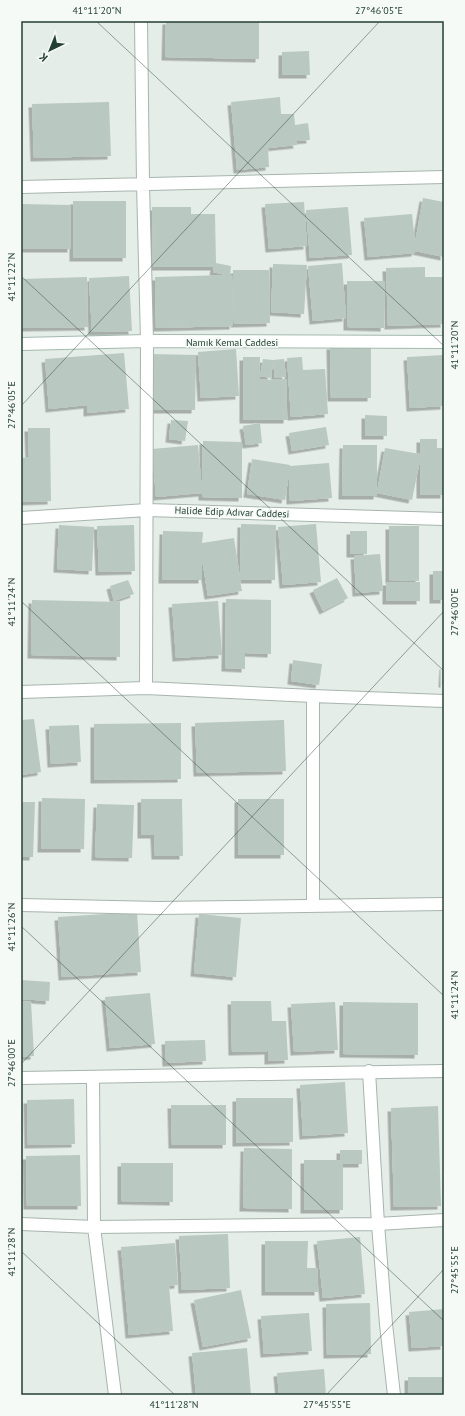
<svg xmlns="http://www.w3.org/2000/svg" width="465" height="1416" font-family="'PT Sans',sans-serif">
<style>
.building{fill:#b9c8c0;filter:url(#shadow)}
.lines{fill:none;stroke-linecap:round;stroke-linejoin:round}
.street-casing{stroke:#a7b5ae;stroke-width:14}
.secondary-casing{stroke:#a3b9ae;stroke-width:14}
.street{stroke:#fff;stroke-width:12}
.secondary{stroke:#fff;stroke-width:12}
.ticks{fill:none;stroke:#243f33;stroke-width:1;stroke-opacity:0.45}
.labels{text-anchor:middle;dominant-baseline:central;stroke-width:3.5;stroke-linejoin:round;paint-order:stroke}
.street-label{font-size:10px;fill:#243f33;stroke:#f5faf6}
.neatline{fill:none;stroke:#243f33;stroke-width:1.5}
.ticks-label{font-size:10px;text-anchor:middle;fill:#243f33}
</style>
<defs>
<filter id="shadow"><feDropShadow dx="-3.5" dy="3.5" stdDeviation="0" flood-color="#0004"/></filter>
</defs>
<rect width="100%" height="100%" fill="#e4ede8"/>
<path class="building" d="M166 21H259V59L165 57Z
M309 51 310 75H282V52Z
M280 97 281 114H294L295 125 308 123 310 140 296 141 297 145 268 148 269 167 237 170 231 102Z
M109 102 111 156 34 158 32 104Z
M423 198 444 202V257L415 251V253L368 257 364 218 412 214 415 243Z
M73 201H126V258H73Z
M304 202 307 246 269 249 265 204Z
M21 204 71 205V249H21Z
M152 207H191V214H215L216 263 231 266 230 275H232L233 326 156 328 155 277 226 275 213 272 214 267H153Z
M348 207 352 255 310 258 306 210Z
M342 263 346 318 313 321 308 266Z
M273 264 307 265 304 314 271 312Z
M425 267V277H443L444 324 388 326 386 268Z
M233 270H269L270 323 234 324Z
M129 276 132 331 92 332 89 278Z
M87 277 88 327 21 328V279Z
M347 281H385L384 328 347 327Z
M371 345V398H331L330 346Z
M236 349 239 396 201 398 198 352Z
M124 353 129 409 87 413V405L49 409 45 359Z
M152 354 196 355 195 410H151Z
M444 355V406L410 408 407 357Z
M243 357H260L259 380 287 379V420H243Z
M302 357 303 370 325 369 328 414 291 417 287 358Z
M263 359 273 360 284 359 286 377 275 378 273 362 271 378 260 376Z
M365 415 387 416V436H365Z
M171 420 188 421 185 441 169 439Z
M260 423 262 443 246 445 243 426Z
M326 427 329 445 292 451 289 433Z
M28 428H50L51 501 21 502V458L29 457Z
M420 439H437V448H444V495H420V460L412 500 377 493V496H342L343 445H377V492L385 448 420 454Z
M203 441 242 442V498L202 497V493L156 497 152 449 198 445 202 491Z
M252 459 290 465V466L329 463 332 498 290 501 289 474 285 500 247 494Z
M241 524 276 525 275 580H240L242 591 208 596 202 559V580H162L163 531 203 532 202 543 234 538 240 578Z
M316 524 321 582 283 585 278 527Z
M59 525 94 527 92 571 57 569Z
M134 525 135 571 99 572 97 526Z
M389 526H419V581L389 580Z
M350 531H367V554H350Z
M380 554 383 591 356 593 354 556Z
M433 571H444V600H433Z
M337 578 348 598 323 611 313 590Z
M128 580 134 594 114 601 110 586Z
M386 582H420V601H386Z
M226 599 271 600V654L245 653V669L225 668Z
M32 600 120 602V657L31 655Z
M218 601 222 655 176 658 172 604Z
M293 660 322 664 319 685 291 681Z
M443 666H444V684H442Z
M34 719 41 772 21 775V720Z
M284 720 286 771 197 773 195 723Z
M181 723V779L94 780V724Z
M79 725 81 762 51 764 49 726Z
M42 798 85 799 84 849H41Z
M141 799H182L183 856H155L154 835H141Z
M238 799H284V855H238Z
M21 802H35L33 857H21Z
M97 804 134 805 132 858 95 857Z
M137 912 141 972 62 977 58 917Z
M199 914 241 918 236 977 194 973Z
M21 980 50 982 49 1001 21 999Z
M150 993 155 1044 110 1048 105 997Z
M31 1001 34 1056 21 1057V1002Z
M231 1001H271L272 1021H286L288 1060 268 1061V1051L232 1052Z
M335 1002 338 1050 294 1052 291 1004Z
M343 1002 418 1003V1055L343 1054Z
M205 1040 206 1061 166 1063 165 1041Z
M345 1082 348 1133 303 1136 300 1085Z
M236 1098H293V1142L236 1143Z
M74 1099 75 1144 28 1145 27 1100Z
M171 1105H226V1145H172Z
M438 1106 441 1206 394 1207 391 1108Z
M244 1148 292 1149V1209L243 1208Z
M340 1150H362V1164H343V1210H304V1160H340Z
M80 1155 81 1206H27L26 1156Z
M121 1163H173V1202L121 1201Z
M228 1234 230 1288 182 1290 179 1236Z
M360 1237 365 1294 323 1298 317 1241Z
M265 1241H308L307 1268H318V1292H265Z
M175 1243 178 1285 169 1286 173 1331 129 1335 121 1247Z
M241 1290 251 1338 203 1347 194 1300Z
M370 1303 371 1354 327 1355 326 1304Z
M444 1309V1346L412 1348 409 1312Z
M309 1313 312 1351 264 1354 261 1316Z
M247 1348 251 1395H196L192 1353Z
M324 1369 326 1395H279L277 1373Z
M408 1377H444V1395H408Z"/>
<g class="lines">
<g class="street-casing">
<path id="street" d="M141 21 143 184 147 341 146 688
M21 187 444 177
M21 518 147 510 444 519
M21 692 146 688 313 696 444 701
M21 905 158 908 444 904
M313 906V696
M369 1071 378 1224 386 1324 394 1395
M93 1077 94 1227 115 1395
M21 1078 444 1071
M21 1224 94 1227 378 1224 444 1220"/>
</g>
<g class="secondary-casing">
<path id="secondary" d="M21 344 147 341 444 342"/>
</g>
<use href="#street" class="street"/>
<use href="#secondary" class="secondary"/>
</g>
<path class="ticks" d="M96 21 444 346M21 276 444 671M21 406 380 21M21 601 444 996M21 926 444 1321M21 1064 444 611M21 1251 175 1395M326 1395 444 1269"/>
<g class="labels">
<g class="street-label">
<text x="232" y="342">Namık Kemal Caddesi</text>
<text transform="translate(232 512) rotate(2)">Halide Edip Adıvar Caddesi</text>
</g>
</g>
<rect width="465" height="1416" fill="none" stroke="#f5faf6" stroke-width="44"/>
<g transform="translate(50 50) rotate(223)" stroke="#f5faf6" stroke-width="3" paint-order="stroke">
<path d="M0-3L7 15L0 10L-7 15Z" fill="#243f33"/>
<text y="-6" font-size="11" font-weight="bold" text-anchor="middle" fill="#243f33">K</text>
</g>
<rect x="22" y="22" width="421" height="1372" class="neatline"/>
<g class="ticks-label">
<text x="97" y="14">41°11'20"N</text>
<text x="379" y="14">27°46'05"E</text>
<text transform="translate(11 277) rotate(-90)" y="4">41°11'22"N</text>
<text transform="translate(454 345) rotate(-90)" y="4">41°11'20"N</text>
<text transform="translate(11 405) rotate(-90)" y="4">27°46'05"E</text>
<text transform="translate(11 602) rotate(-90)" y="4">41°11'24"N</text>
<text transform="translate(454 612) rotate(-90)" y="4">27°46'00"E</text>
<text transform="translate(11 927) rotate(-90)" y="4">41°11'26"N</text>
<text transform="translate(454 995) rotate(-90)" y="4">41°11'24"N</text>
<text transform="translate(11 1063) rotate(-90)" y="4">27°46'00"E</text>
<text transform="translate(11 1252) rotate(-90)" y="4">41°11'28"N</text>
<text transform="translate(454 1270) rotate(-90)" y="4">27°45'55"E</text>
<text x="174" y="1408">41°11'28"N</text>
<text x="327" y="1408">27°45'55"E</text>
</g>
</svg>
